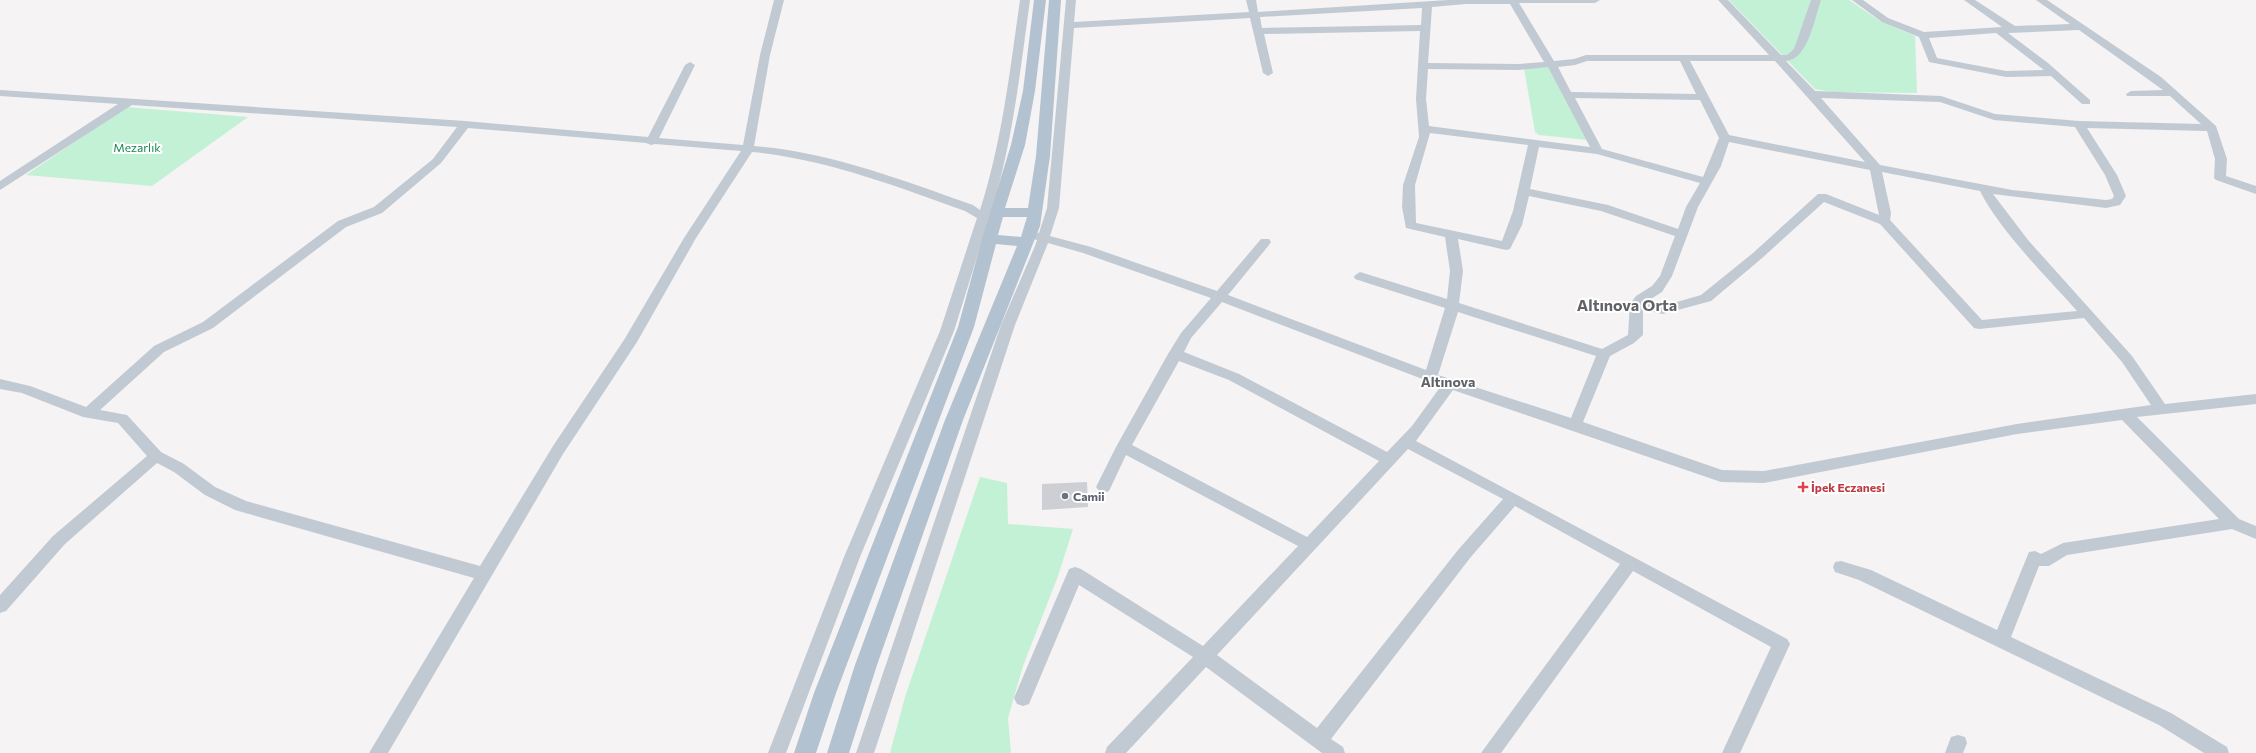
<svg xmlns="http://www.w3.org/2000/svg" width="2256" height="753" font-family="Commissioner,sans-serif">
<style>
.green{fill:#c3f1d5}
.building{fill:#cdcfd5}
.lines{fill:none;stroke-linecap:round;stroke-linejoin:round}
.minor{fill:#c1cad2;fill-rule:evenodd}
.major{fill:#b3c2d1;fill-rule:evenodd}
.health-dot{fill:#e0444e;stroke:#fff;stroke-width:1.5}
.worship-dot{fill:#6b7280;stroke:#fff;stroke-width:1.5}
.labels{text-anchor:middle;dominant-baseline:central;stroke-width:4;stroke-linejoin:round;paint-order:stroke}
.park-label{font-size:12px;fill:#17864f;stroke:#fff}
.health-label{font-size:12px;font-weight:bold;fill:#be3a42;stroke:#fff;text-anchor:start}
.worship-label{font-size:12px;font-weight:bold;fill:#5b616d;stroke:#fff;text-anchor:start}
.quarter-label{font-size:14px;font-weight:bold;fill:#5f6368;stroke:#fff}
.district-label{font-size:16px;font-weight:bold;fill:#5f6368;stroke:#fff}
</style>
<rect width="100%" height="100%" fill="#f5f3f3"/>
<path class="green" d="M1729 0H1849L1880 21 1915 36 1917 93 1832 92 1815 89Z
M1544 66 1549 67 1587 140 1539 135 1535 132 1524 68Z
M126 107 248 117 152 186 26 175Z
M980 477 1007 483 1008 524 1073 529 1058 576 1023 666 1008 718 1011 753H890L905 697Z"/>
<path class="building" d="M1087 482 1088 507 1042 510V484Z"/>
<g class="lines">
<path class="minor" d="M774 0H784L770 55 754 146C830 152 902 180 973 205L980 210C1002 142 1010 70 1020 0H1030C1020 73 1012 146 990 216L999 223 993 227 987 225 954 331 860 557 786 753H768L844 557 940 331 977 218 965 211C895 186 825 159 752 152L696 238 637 342 563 454 388 753H369L474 578 235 510 205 495 174 472 157 463 65 544 6 611 0 613V595L53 536 147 456 118 423 83 417 22 393 0 389V379L30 386 86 407 154 346 203 322 338 221 374 207 433 159 457 127 132 105 0 190V181L118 104 0 96V90L465 121 648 137 685 65 690 62 695 65 659 138 743 145 760 55ZM468 128 646 143 651 145 655 144 741 151 684 238 624 340 553 446 480 566 246 501 215 487 184 464 161 452 127 415 100 410 164 352 213 328 346 227 382 213 441 163Z
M1066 0H1076L1074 22 1249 12 1246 0H1256L1258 12 1448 0H1600L1595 3H1519L1554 61 1574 59 1586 55H1769L1718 0H1728L1781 55H1787L1794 49 1811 0H1821C1815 17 1808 60 1786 61L1815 91 1941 96 1995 114 2079 121 2201 124 2170 96H2127L2126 94 2131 91 2163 90 2079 30 2008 33 2048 63 2090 100V104H2082L2051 76 2006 77 1929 62 1919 37 1882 22 1852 0H1863L1888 18 1924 32 2002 27 1964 0H1975L2015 26 2070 24 2036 0H2047L2161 77 2216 126 2227 159 2226 176 2256 186V194L2216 180 2214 178 2215 159 2207 131 2087 128 2117 175 2126 196 2120 205 2106 208 1993 194 2028 240 2132 356 2165 404 2256 394V404L2137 417 2239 519 2256 526V539L2232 529 2067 555 2049 566H2039L2011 637 2171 713 2227 747 2229 753H2204L2159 725 1859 580 1835 572 1833 567 1835 562 1841 561 1871 570 1997 630 2029 552 2035 551 2041 554 2063 543 2219 519 2122 420 2017 434 1764 483 1721 482 1453 390 1416 441 1787 639 1790 644 1740 753H1722L1771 647 1633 571 1501 753H1481L1620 564 1515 506 1470 558 1331 739 1343 747 1345 753H1322L1206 667 1126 753H1105L1107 747 1193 657 1079 585 1029 704 1023 706 1017 704 1014 698 1069 569 1075 567 1081 569 1203 646 1298 546 1126 455 1109 491 1104 493 1099 491 1096 487 1116 447 1168 354 1181 333 1211 298 1083 253 1048 243 1015 325 874 753H856L1001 325 1035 246 1037 240 1026 237 1024 234 1030 230 1039 233 1047 208ZM1466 4H1510L1544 62 1518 64 1428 63 1432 7ZM1422 8 1421 25 1262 28 1260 17ZM1250 18 1263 73 1268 76 1273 73 1264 34 1420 31 1416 99 1419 137 1403 185 1402 207 1406 228 1445 237 1450 271 1447 299 1360 272 1354 276 1355 279 1445 308 1426 370 1228 295 1269 245 1271 242 1269 239H1261L1217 291 1091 247 1050 236 1059 208 1074 28ZM1996 33 2044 70 2006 71 1937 58 1929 38ZM1587 61H1680L1696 94 1571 92 1558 67 1575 65ZM1690 61H1775L1865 162 1729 135ZM1548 67 1590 147 1429 126 1426 99 1428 69 1518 70ZM1575 98 1700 100 1719 138 1703 177 1602 149ZM1821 98 1940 102 1994 120 2075 127 2105 175 2114 196 2112 199 2106 200 2012 190 1880 165ZM1430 133 1528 145 1513 211 1502 241 1416 223 1415 185ZM1729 142 1870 170 1879 215 1826 194H1818L1753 253 1701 295 1663 306 1646 302 1662 292 1672 276 1698 207 1721 166ZM1539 147 1597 154 1700 183 1686 207 1678 229 1608 205 1530 189ZM1882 172 1980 191C2000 231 2047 277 2077 311L1982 320 1890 220 1891 213ZM1529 196 1601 211 1675 236 1660 276 1652 286 1636 296 1630 304 1628 335 1602 349 1459 303 1463 271 1458 239 1506 250 1510 249 1522 225ZM1824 202 1880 224 1974 328 1979 329 2084 318 2122 362 2151 405 2017 424 1764 471 1722 470 1583 422 1610 356 1634 343 1643 335V310L1663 314 1711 301 1761 259ZM1222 302 1425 380 1441 386 1412 426 1387 452 1239 374 1184 352 1191 338ZM1458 312 1596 356 1571 418 1438 375ZM1179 361 1229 380 1379 461 1307 537 1132 445ZM1408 449 1503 499 1458 550 1317 728 1217 655Z
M1958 735 1965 737 1967 743 1963 753H1945L1951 737Z"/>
<path class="major" d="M1034 0H1046L1035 91 1025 145 1005 208H1028L1036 156 1049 0H1061L1050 156 1040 226 963 420 877 665 849 753H827L855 665 945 420 1017 246 996 244 974 327 836 693 816 753H794L814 693 958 327 982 239 1011 145 1023 91ZM1003 217H1027L1021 237 998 235Z"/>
</g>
<path class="health-dot" d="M1801 481h4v4h4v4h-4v4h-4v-4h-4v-4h4z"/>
<circle class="worship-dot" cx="1065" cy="496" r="4"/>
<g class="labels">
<g class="park-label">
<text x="137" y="147">Mezarlık</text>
</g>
<g class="health-label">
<text x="1811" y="487">İpek Eczanesi</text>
</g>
<g class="worship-label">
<text x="1073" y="496">Camii</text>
</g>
<g class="quarter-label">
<text x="1448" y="381">Altınova</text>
</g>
<g class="district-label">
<text x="1627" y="304">Altınova Orta</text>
</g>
</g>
</svg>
